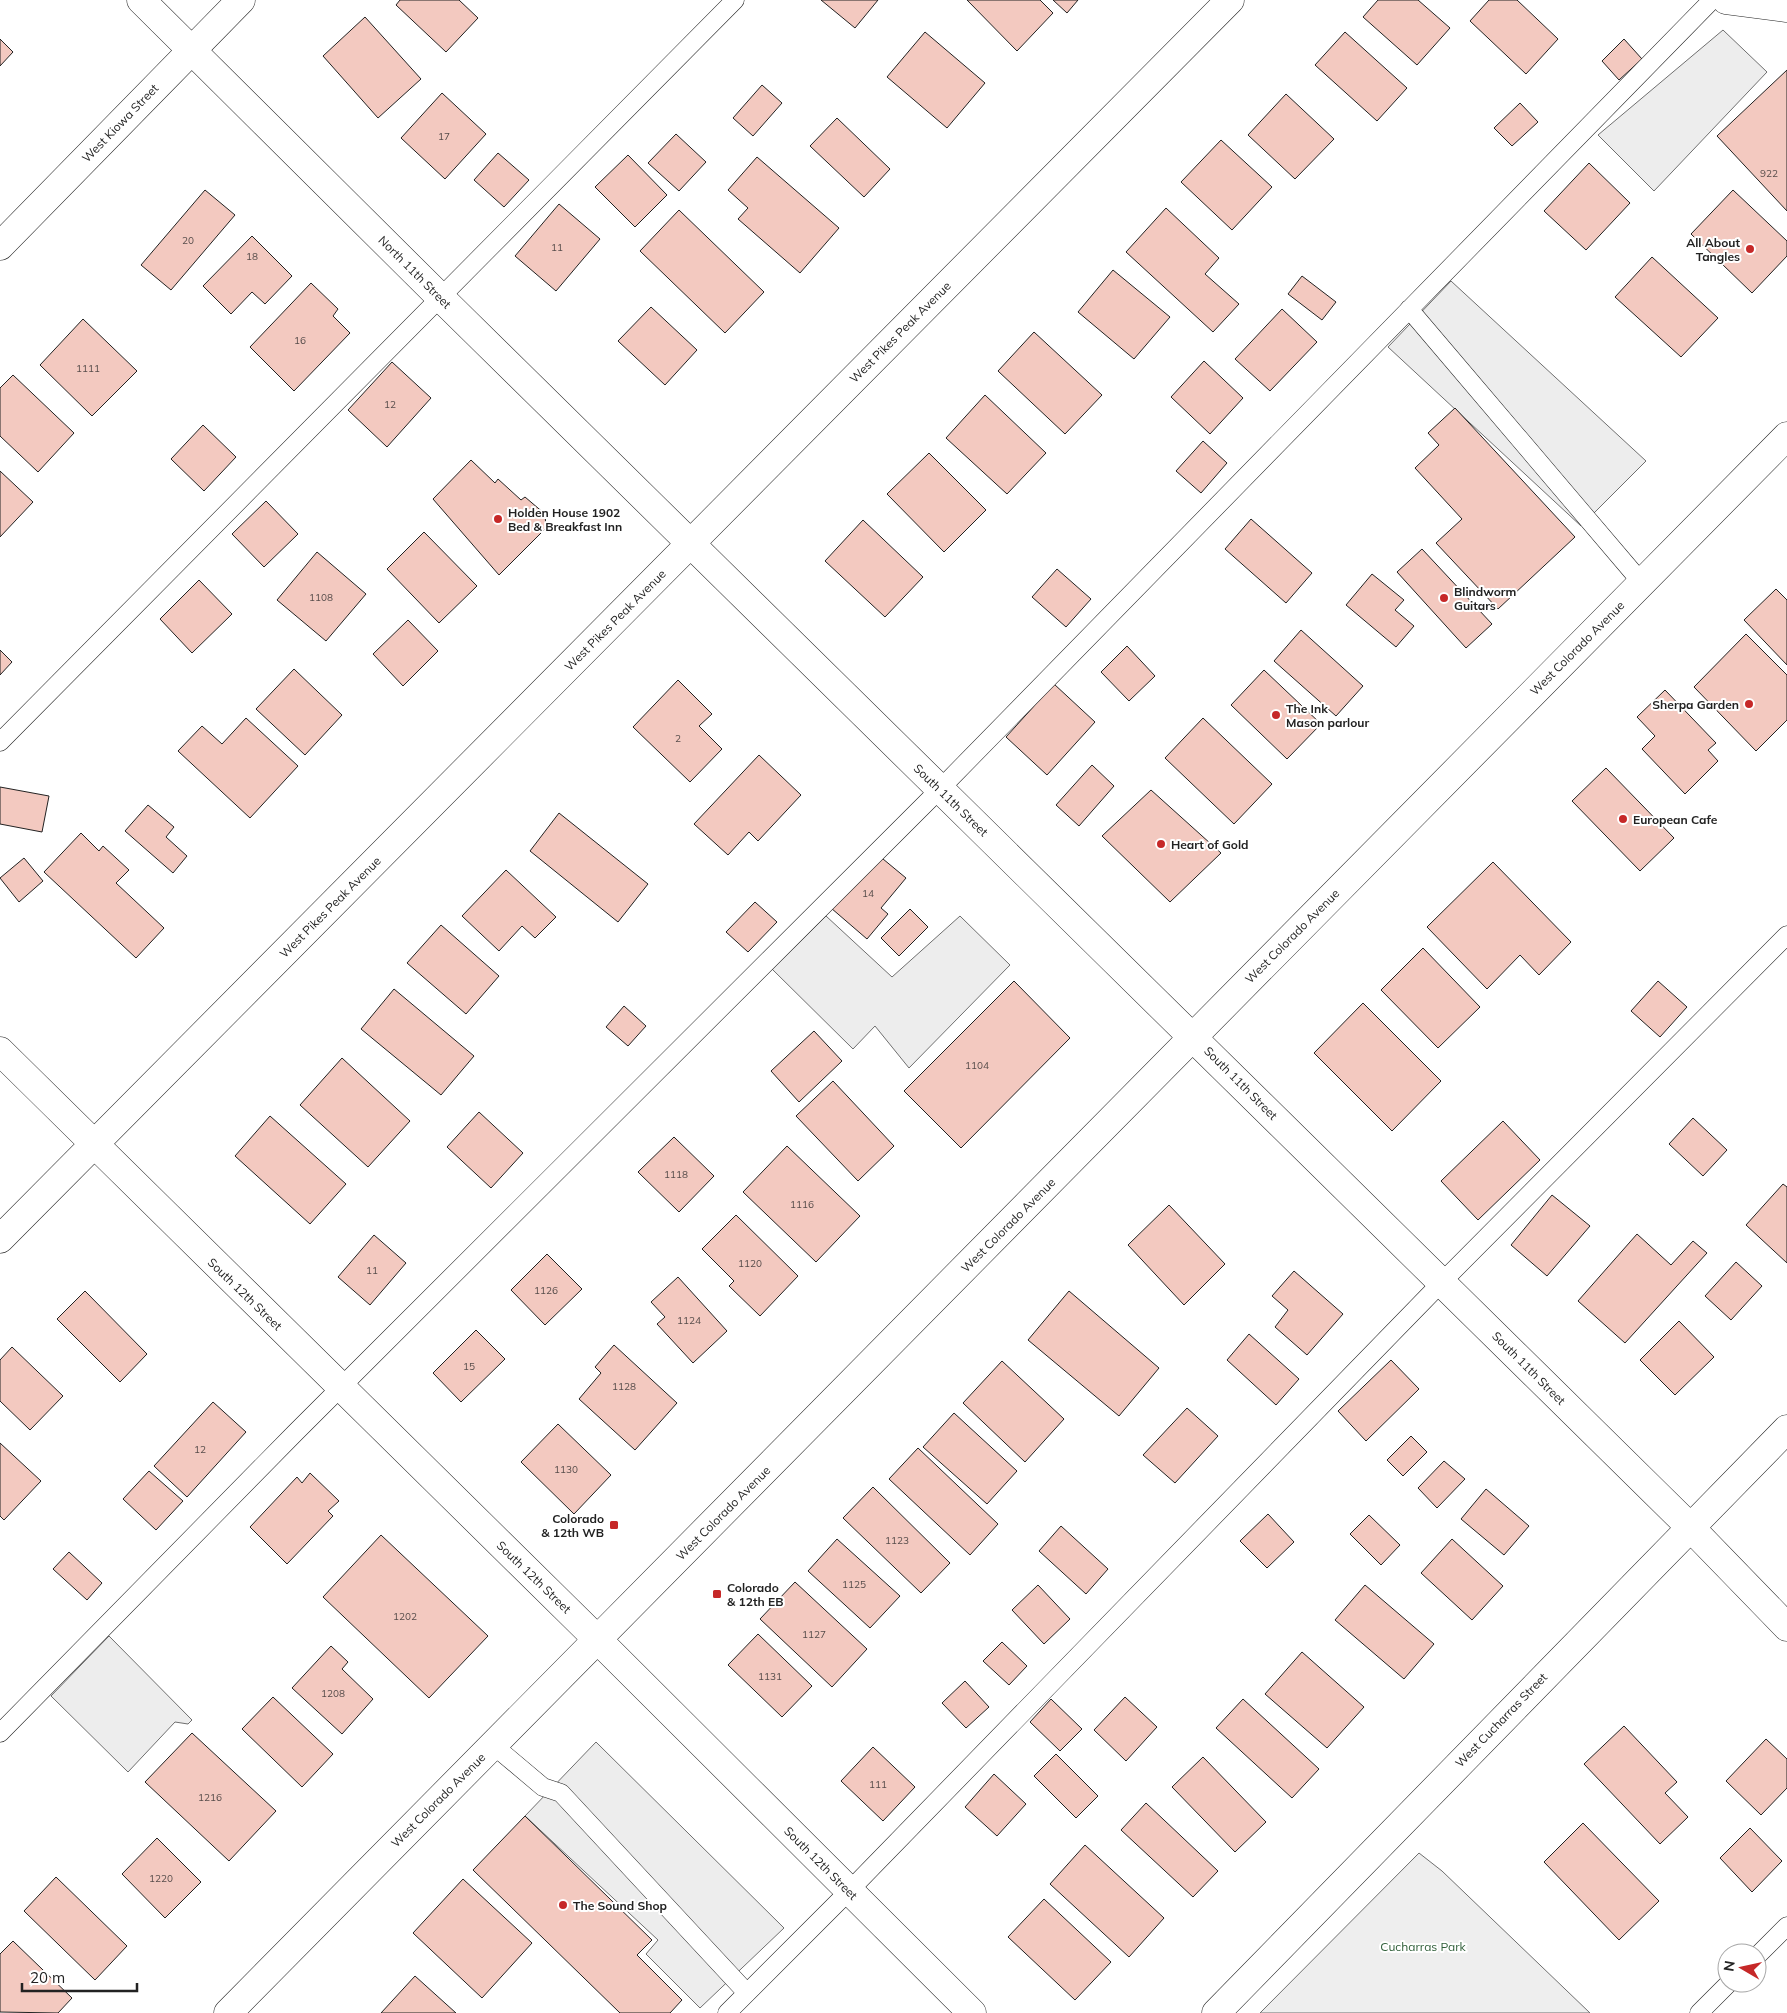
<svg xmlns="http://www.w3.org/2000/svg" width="1787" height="2013" font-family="Mulish,sans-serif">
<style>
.green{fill:#eee;stroke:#6f6f6f}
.parking{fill:#ededed;stroke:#6f6f6f}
.building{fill:#f3c9c0;stroke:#222}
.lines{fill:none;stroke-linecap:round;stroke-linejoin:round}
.lane-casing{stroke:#222;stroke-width:19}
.street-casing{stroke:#222;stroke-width:29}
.primary-casing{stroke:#222;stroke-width:29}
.lane{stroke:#fff;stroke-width:18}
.street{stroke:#fff;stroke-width:28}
.primary{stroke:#fff;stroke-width:28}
.poi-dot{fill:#c62828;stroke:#fff;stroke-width:2}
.labels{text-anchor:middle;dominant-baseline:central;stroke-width:4;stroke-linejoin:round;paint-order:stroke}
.number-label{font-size:10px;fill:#564c4a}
.street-label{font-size:12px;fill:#222;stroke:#fff}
.poi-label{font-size:12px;font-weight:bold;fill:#222;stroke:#fff;text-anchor:start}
.park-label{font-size:12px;fill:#2f5e38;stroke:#fff}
</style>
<rect width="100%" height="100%" fill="#fff"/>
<path class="green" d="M1419 1853 1442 1871 1590 2013H1260Z"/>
<path class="parking" d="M1723 30 1767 72 1654 191 1598 135Z
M1451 281 1646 461 1581 526 1388 347Z
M826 916 892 977 960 916 1010 965 909 1068 875 1026 853 1049 772 969Z
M109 1636 192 1720 188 1724 175 1722 128 1772 51 1696Z
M596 1742 784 1928 700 2008 646 1954 658 1940 525 1816Z"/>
<path class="building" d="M400 0H459L478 18 446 52 396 5Z
M821 0H878L855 28Z
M967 0H1040L1053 13 1017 51Z
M1053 0H1078L1067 13Z
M1378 0H1418L1450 28 1417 65 1363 17Z
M1489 0H1517L1558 39 1526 74 1470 21Z
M365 17 421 79 378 118 323 56Z
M925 32 985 83 947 128 887 77Z
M1345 32 1407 88 1377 121 1315 65Z
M0 39 13 52 0 66Z
M1624 39 1642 59 1619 80 1602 61Z
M1787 70V211L1717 136Z
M762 85 782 103 753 136 733 118Z
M442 93 486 134 445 179 401 138Z
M1286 94 1334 139 1295 179 1248 135Z
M1520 103 1538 122 1512 146 1494 128Z
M837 118 890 169 864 197 810 146Z
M676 134 706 162 679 191 648 163Z
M1221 140 1272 187 1232 230 1181 182Z
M498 153 529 180 504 207 474 180Z
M628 155 667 195 635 227 595 187Z
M757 157 839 228 800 273 738 219 748 208 728 190Z
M1589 163 1630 203 1586 250 1544 211Z
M205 190 235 215 171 290 141 265Z
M1733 190 1787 241V256L1752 293 1691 234Z
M559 204 600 239 556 291 515 256Z
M1166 208 1219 258 1205 274 1239 304 1213 332 1126 252Z
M679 210 764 292 725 333 640 251Z
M252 236 292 276 265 304 252 292 231 314 203 286Z
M1652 257 1718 318 1681 357 1615 297Z
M1113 270 1170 317 1134 359 1078 312Z
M1302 276 1336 302 1322 320 1288 294Z
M311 283 338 309 333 316 350 333 294 391 250 347Z
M651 307 697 350 665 385 618 341Z
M1282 309 1317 342 1270 391 1235 359Z
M83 319 137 371 92 416 40 365Z
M1034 332 1102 395 1065 434 998 371Z
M1204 361 1243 398 1210 434 1171 397Z
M392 362 431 398 387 447 348 410Z
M13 375 74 433 38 472 0 436V388Z
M985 395 1046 453 1007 494 946 438Z
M1455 408 1575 537 1498 609 1436 543 1462 519 1415 468 1439 445 1428 433Z
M203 425 236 457 204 491 171 459Z
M1203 441 1227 463 1201 493 1176 471Z
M929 453 986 510 944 552 887 494Z
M471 460 495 483 498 479 521 500 525 497 545 514 546 528 499 575 433 499Z
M0 471 33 502 0 537Z
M266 501 298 534 264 567 232 534Z
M1251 519 1312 573 1286 603 1225 549Z
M863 520 923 577 885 617 825 561Z
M424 532 477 586 439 623 387 569Z
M1422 549 1492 624 1466 648 1397 572Z
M317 552 366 594 326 641 277 600Z
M1057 569 1091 599 1066 627 1032 597Z
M1372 574 1404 600 1395 610 1414 626 1396 647 1346 605Z
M199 580 232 614 192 653 160 619Z
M1776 589 1787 600V665L1744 620Z
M408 620 438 651 403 686 373 654Z
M1301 630 1363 686 1336 716 1274 661Z
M1746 634 1787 675V720L1756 751 1694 687Z
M1127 646 1155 676 1129 701 1101 672Z
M0 650 12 662 0 675Z
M294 669 342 715 305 755 256 709Z
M1264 670 1321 724 1287 759 1231 705Z
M678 680 712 714 699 726 722 749 690 782 633 727Z
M1054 684 1095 722 1047 775 1006 737Z
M1665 690 1716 743 1708 750 1718 761 1685 794 1642 749 1655 736 1637 717Z
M246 718 298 766 250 818 178 751 202 726 222 744Z
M1203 718 1272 784 1234 824 1165 758Z
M759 755 801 795 758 841 749 832 728 855 694 824Z
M1092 765 1114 786 1079 826 1056 805Z
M1606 768 1674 838 1640 871 1572 801Z
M0 787 49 796 42 832 0 824Z
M1151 790 1221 853 1170 902 1102 836Z
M148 805 174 827 166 837 187 856 173 873 125 831Z
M559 813 648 884 618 922 530 851Z
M81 833 99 851 103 846 129 870 116 883 164 928 136 958 44 872Z
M877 854 906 878 881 908 888 914 867 939 831 908Z
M24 858 43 881 19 902 0 878Z
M1493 862 1571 942 1539 975 1520 955 1487 989 1427 927Z
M506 870 556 917 535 938 522 926 499 951 462 916Z
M755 902 777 922 748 952 726 932Z
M910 909 928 927 899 956 881 938Z
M441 925 499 976 466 1014 407 963Z
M1423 948 1480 1007 1438 1048 1381 990Z
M1014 981 1070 1038 961 1148 904 1091Z
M1658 981 1687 1007 1660 1037 1631 1011Z
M394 989 474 1056 441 1095 361 1029Z
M1363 1003 1441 1081 1392 1131 1314 1053Z
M624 1006 646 1026 628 1046 606 1027Z
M814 1031 842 1061 799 1102 771 1071Z
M342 1058 410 1121 368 1167 300 1105Z
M833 1081 894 1146 858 1181 796 1116Z
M479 1112 523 1153 491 1188 447 1147Z
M270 1116 346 1184 310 1224 235 1156Z
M1693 1118 1727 1150 1703 1176 1669 1144Z
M1503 1121 1540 1160 1478 1220 1441 1181Z
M674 1137 714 1176 679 1212 638 1172Z
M787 1146 860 1216 816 1262 743 1192Z
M1783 1184 1787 1187V1263L1746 1225Z
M1552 1195 1590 1226 1547 1276 1511 1245Z
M1169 1205 1225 1264 1184 1305 1128 1245Z
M736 1215 798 1276 760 1316 729 1286 734 1281 702 1249Z
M1637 1234 1671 1265 1693 1241 1707 1253 1625 1343 1578 1301Z
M374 1235 406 1263 370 1305 338 1277Z
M547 1254 582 1289 545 1325 511 1290Z
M1736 1262 1762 1286 1731 1320 1705 1296Z
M1294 1271 1343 1314 1307 1355 1275 1327 1288 1310 1272 1296Z
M678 1277 727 1331 693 1363 657 1324 665 1317 651 1302Z
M85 1291 147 1354 120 1382 57 1319Z
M1069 1291 1159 1368 1119 1416 1028 1340Z
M1679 1321 1714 1357 1675 1395 1640 1360Z
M476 1330 505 1359 461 1402 433 1373Z
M1249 1334 1299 1379 1276 1405 1227 1360Z
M614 1345 677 1403 635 1450 579 1399 601 1373 595 1367Z
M12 1347 63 1396 30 1430 0 1401V1360Z
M1391 1360 1419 1389 1366 1441 1338 1411Z
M1002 1361 1064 1419 1025 1462 963 1403Z
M213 1402 246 1432 187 1497 154 1466Z
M1187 1408 1218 1436 1175 1483 1143 1455Z
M954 1413 1017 1471 987 1504 923 1447Z
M558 1424 611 1475 574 1514 521 1462Z
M1411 1436 1427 1452 1403 1476 1387 1460Z
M0 1443 41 1481 4 1520 0 1516Z
M918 1448 998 1524 970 1555 889 1479Z
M1444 1461 1465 1479 1437 1508 1418 1488Z
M149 1471 183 1501 156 1530 123 1499Z
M310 1473 339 1501 328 1511 333 1516 287 1564 250 1527 297 1477 302 1483Z
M873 1487 950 1563 921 1593 843 1518Z
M1486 1489 1529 1526 1504 1555 1461 1519Z
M1268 1514 1294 1542 1267 1568 1240 1541Z
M1369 1515 1400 1545 1381 1565 1350 1534Z
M1061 1526 1108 1569 1086 1594 1039 1551Z
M381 1535 488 1636 429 1698 323 1597Z
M837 1539 900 1596 870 1628 808 1571Z
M1452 1539 1503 1586 1472 1620 1421 1573Z
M69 1552 102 1583 87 1600 53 1569Z
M795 1582 867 1649 832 1687 760 1619Z
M1038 1585 1070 1619 1044 1644 1012 1610Z
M1365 1585 1434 1644 1404 1679 1335 1620Z
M758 1634 812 1686 782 1717 728 1665Z
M1002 1642 1027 1666 1009 1685 983 1661Z
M331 1646 348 1662 342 1669 373 1699 342 1734 292 1688Z
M1302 1652 1364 1707 1327 1748 1265 1694Z
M965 1681 989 1707 966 1728 942 1703Z
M273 1697 333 1754 302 1787 242 1729Z
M1125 1697 1157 1727 1126 1761 1094 1730Z
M1051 1699 1082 1729 1060 1751 1030 1722Z
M1243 1699 1319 1769 1292 1798 1216 1728Z
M1624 1726 1677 1782 1665 1793 1688 1817 1660 1844 1584 1764Z
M192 1733 276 1811 229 1861 145 1782Z
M1766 1739 1787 1759V1788L1761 1815 1726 1781Z
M873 1747 915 1787 883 1821 841 1781Z
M1056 1754 1098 1796 1076 1818 1034 1776Z
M1203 1757 1266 1822 1235 1852 1172 1787Z
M994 1774 1026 1804 997 1836 965 1807Z
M1146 1803 1218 1871 1193 1897 1121 1830Z
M525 1816 652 1940 637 1955 682 2000 670 2013H620L473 1870Z
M1583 1823 1659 1901 1619 1940 1544 1862Z
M1750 1828 1782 1861 1752 1892 1720 1858Z
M157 1838 201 1882 165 1918 122 1874Z
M1085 1845 1164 1918 1129 1957 1050 1884Z
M56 1877 127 1946 95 1980 24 1911Z
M463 1879 532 1943 482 1998 413 1933Z
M1044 1899 1111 1962 1075 2000 1008 1937Z
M13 1941 72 1998 58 2013 0 2012V1954Z
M415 1976 456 2013H381Z"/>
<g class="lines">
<g class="lane-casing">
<path id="lane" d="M1409 309 1642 583
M0 742 735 0
M0 1733 295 1433 940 789 1712 0
M493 1745 543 1787 561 1793 747 1993
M1757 1956 1787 1926
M727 2013 849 1891 1442 1282 1787 935
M1699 2013 1729 1983"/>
</g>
<g class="street-casing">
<path id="street" d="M141 0 439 296 1689 1526 1787 1627
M1726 0 1787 8
M0 246 241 0
M0 1051 598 1640 972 2013
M0 1239 1230 0
M1216 2013 1787 1429"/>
</g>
<g class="primary-casing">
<path id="primary" d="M228 2013 1787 436"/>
</g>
<use href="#lane" class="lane"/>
<use href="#street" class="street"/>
<use href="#primary" class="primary"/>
</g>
<g class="poi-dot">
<circle cx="1750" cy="249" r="5"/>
<circle cx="498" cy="519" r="5"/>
<circle cx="1444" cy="598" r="5"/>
<circle cx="1749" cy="704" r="5"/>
<circle cx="1276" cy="715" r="5"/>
<circle cx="1623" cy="819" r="5"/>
<circle cx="1161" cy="844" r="5"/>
<rect x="609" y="1520" width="10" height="10" rx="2.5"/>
<rect x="712" y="1589" width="10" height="10" rx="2.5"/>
<circle cx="563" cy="1905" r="5"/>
</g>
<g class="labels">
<g class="number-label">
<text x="444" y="136">17</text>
<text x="1769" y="173">922</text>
<text x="188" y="240">20</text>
<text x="557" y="247">11</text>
<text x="252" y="256">18</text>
<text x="300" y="340">16</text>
<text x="88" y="368">1111</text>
<text x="390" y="404">12</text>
<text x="321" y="597">1108</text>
<text x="678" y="738">2</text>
<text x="868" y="893">14</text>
<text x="977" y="1065">1104</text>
<text x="676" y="1174">1118</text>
<text x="802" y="1204">1116</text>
<text x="750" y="1263">1120</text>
<text x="372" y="1270">11</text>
<text x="546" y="1290">1126</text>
<text x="689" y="1320">1124</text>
<text x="469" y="1366">15</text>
<text x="624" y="1386">1128</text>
<text x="200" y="1449">12</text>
<text x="566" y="1469">1130</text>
<text x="897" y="1540">1123</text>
<text x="854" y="1584">1125</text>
<text x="405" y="1616">1202</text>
<text x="814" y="1634">1127</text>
<text x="770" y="1676">1131</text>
<text x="333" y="1693">1208</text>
<text x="878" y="1784">111</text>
<text x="210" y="1797">1216</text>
<text x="161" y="1878">1220</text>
</g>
<g class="street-label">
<text transform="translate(120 123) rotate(-46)">West Kiowa Street</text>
<text transform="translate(415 272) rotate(45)">North 11th Street</text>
<text transform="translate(900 332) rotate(-45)">West Pikes Peak Avenue</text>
<text transform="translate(615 620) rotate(-45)">West Pikes Peak Avenue</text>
<text transform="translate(1577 648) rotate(-45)">West Colorado Avenue</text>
<text transform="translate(951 800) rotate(44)">South 11th Street</text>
<text transform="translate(330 907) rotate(-45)">West Pikes Peak Avenue</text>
<text transform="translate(1292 936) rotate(-45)">West Colorado Avenue</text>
<text transform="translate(1241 1083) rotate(45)">South 11th Street</text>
<text transform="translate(1008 1225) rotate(-45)">West Colorado Avenue</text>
<text transform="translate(245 1294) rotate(44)">South 12th Street</text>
<text transform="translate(1529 1368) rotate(45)">South 11th Street</text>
<text transform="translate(723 1513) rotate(-45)">West Colorado Avenue</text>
<text transform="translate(534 1577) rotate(44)">South 12th Street</text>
<text transform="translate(1501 1720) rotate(-46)">West Cucharras Street</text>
<text transform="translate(438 1800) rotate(-45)">West Colorado Avenue</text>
<text transform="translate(821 1863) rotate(45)">South 12th Street</text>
</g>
<g class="poi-label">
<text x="1740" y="242" text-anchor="end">All About<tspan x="1740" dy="14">Tangles</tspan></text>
<text x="508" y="512">Holden House 1902<tspan x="508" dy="14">Bed &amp; Breakfast Inn</tspan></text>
<text x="1454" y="591">Blindworm<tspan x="1454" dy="14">Guitars</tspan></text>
<text x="1739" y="704" text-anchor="end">Sherpa Garden</text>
<text x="1286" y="708">The Ink<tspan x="1286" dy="14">Mason parlour</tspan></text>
<text x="1633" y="819">European Cafe</text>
<text x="1171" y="844">Heart of Gold</text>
<text x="604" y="1518" text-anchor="end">Colorado<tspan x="604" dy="14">&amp; 12th WB</tspan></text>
<text x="727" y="1587">Colorado<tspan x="727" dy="14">&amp; 12th EB</tspan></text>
<text x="573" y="1905">The Sound Shop</text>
</g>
<g class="park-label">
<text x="1423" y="1946">Cucharras Park</text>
</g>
</g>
<g transform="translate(1742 1968) rotate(279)"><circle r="24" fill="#ffffff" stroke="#a7a7a7"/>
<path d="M0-4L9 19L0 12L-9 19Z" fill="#c62828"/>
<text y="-8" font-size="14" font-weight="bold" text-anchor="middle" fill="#222222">N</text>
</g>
<path d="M22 1983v8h115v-8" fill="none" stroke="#222222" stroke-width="2.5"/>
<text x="30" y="1983" font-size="15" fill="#222222" stroke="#ffffff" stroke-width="4" paint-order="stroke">20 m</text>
</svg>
